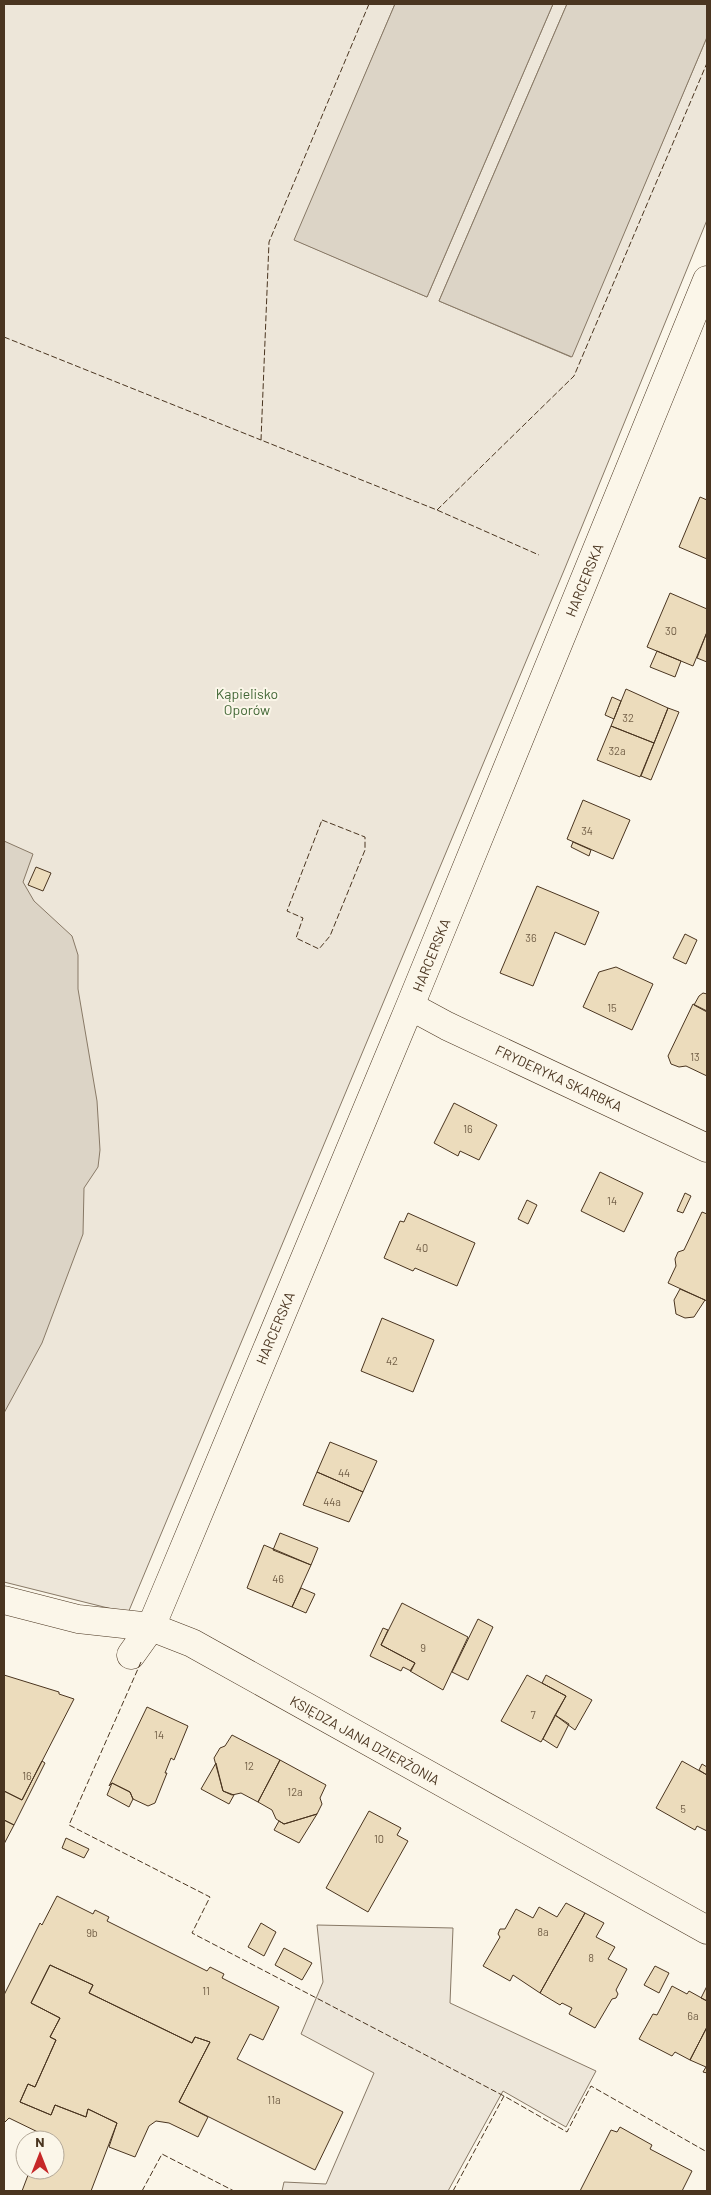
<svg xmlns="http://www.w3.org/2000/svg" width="711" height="2195" font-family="Barlow,sans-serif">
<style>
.green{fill:#ede6d9;stroke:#887966}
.water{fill:#dcd4c6;stroke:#887966}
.building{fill:#ecdcbc;stroke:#4a3520}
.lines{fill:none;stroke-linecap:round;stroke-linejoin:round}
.minor-casing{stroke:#4a3520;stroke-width:29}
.minor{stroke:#fbf6e9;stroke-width:28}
.fence{stroke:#4a3520;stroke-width:1;stroke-dasharray:6 2.5;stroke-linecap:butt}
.labels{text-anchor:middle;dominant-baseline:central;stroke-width:4;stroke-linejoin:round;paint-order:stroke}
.number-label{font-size:11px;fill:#725f47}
.street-label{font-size:14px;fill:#4a3520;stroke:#fbf6e9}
.park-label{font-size:14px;fill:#436837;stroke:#fbf6e9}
</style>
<rect width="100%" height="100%" fill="#fbf6e9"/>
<path class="green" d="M4 4H395L295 240 427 297 553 4H567L439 301 571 357 707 37V220L565 568 128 1613 4 1582Z
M317 1925 453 1928 450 2003 596 2071 566 2127 503 2091 448 2191H282L284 2182 326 2184 374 2073 301 2034 323 1982Z"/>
<path class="water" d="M395 4H553L427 297 294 240Z
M567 4H707V37L572 357 439 301Z
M4 841 33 854 23 882 34 901 72 936 78 955V989L97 1101 100 1150 98 1167 84 1188 83 1234 42 1343 4 1413Z"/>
<path class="building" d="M700 497 707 500V559L679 547Z
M670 593 707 609V632L693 666 647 647Z
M707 632V662L697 658Z
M657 651 681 661 675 677 650 667Z
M626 689 668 708 654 743 611 726Z
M612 697 621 701 614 719 605 715Z
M668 708 679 712 651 780 641 776Z
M611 726 654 743 640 777 597 760Z
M583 800 630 820 613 859 567 839Z
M573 842 591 850 589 856 571 847Z
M36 867 51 873 43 891 28 885Z
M537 886 599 912 585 945 555 932 533 986 500 973Z
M685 934 697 940 686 964 673 958Z
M616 967 653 984 632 1030 583 1007 599 972Z
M703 993 707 994V1012L694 1005 699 996Z
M693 1004 707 1011V1076L686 1066 679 1067 671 1064 668 1056Z
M454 1103 497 1125 479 1160 460 1151 458 1156 434 1143Z
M600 1172 643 1193 624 1232 581 1211Z
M685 1193 691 1196 683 1213 677 1211Z
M527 1200 537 1205 528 1224 518 1219Z
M702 1212 707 1214V1301L668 1283 676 1266 675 1259 678 1252 684 1250Z
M408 1213 475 1243 457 1286 415 1268 413 1271 384 1258 400 1221 404 1222Z
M680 1289 705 1300 694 1317 685 1318 676 1314 674 1300Z
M382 1318 434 1340 413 1392 361 1371Z
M330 1442 377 1461 363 1492 317 1472Z
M317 1472 363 1492 349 1522 303 1505Z
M280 1533 318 1548 311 1565 273 1550Z
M264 1545 311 1565 292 1607 247 1588Z
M301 1588 315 1594 306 1613 292 1607Z
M402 1603 468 1637 443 1690 410 1671 415 1663 381 1645Z
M478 1619 493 1627 468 1680 452 1672Z
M383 1628 388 1630 381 1645 415 1663 411 1671 403 1667 401 1671 370 1656Z
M4 1675 59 1692V1694L74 1699 22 1800 4 1791Z
M527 1675 566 1696 541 1742 501 1721Z
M546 1675 592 1700 575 1730 555 1715 566 1696 542 1683Z
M147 1707 188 1726 174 1760 171 1758 165 1773H167L155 1803 148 1806 133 1799 130 1792 112 1783 109 1786Z
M555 1715 569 1724 557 1748 543 1739Z
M232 1735 280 1760 258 1802 241 1793 232 1795 223 1791 214 1758 220 1748 225 1746Z
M280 1760 326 1785 320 1798 322 1804 317 1814 284 1824 276 1819 272 1810 258 1802Z
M42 1761 45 1763 14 1825 4 1820V1791L22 1800Z
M682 1761 707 1775V1831L697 1826 695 1830 656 1808Z
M216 1763 223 1791 234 1795 229 1804 201 1789Z
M702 1764 707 1767V1775L699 1770Z
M112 1783 130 1792 133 1799 129 1807 107 1795Z
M369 1811 401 1828 397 1835 408 1841 368 1912 326 1888Z
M317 1814 299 1843 274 1830 279 1821 284 1824Z
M4 1820 14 1825 4 1844Z
M66 1838 89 1849 84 1858 62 1848Z
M57 1896 93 1914 95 1910 109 1917 107 1921 207 1971 210 1967 224 1974 222 1978 279 2007 263 2040 250 2034 237 2059 343 2112 315 2170 179 2102 210 2042 195 2037 192 2043 89 1993 93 1985 50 1965 31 2003 60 2018 50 2037 56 2040 35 2087 28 2084 20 2102 51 2115 55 2105 86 2117 88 2109 117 2123 91 2191H22L30 2170H55V2140H42L44 2135 9 2118 4 2123V1995L40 1923 42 1925Z
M566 1903 585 1913 540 1993 513 1975 510 1981 483 1966 500 1937 498 1934 500 1929H505L516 1909 533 1918 539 1907 557 1917Z
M585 1913 604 1923 596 1937 615 1947 608 1959 627 1969 616 1990 618 1994 616 1998 612 1999 595 2028 569 2014 572 2008 562 2003 560 2005 540 1993Z
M261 1923 276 1932 264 1956 248 1947Z
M284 1948 312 1963 302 1980 275 1965Z
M50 1965 93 1985 89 1993 192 2043 195 2037 210 2042 179 2102 208 2117 198 2137 169 2123 156 2121 149 2126 135 2157 109 2147 117 2123 88 2109 86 2117 55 2105 51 2115 20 2102 28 2084 35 2087 56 2040 50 2037 60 2018 31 2003Z
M655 1966 669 1973 659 1993 644 1985Z
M672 1986 687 1994 689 1991 707 2001V2027L690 2060 675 2052 672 2056 639 2039 653 2014 657 2015Z
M707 1986V2001L701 1998Z
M707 2027V2073L703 2072 706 2067 690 2060Z
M620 2127 652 2145 650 2149 692 2171 682 2191H580L611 2130 617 2132Z"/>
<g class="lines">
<g class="minor-casing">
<path id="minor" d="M410 1006 447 1026 707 1148
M4 1600 78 1619 151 1627 192 1643 707 1930
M131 1655 151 1627 177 1565 410 1006 707 280"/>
</g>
<use href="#minor" class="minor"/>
<path class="fence" d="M369 4 269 242 261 440 437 510 539 555
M4 337 261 440
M437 510 574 376 707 63
M322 820 365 837V850L330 936 319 949 296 938 303 918 287 911Z
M141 1662 69 1825 210 1897 192 1933 504 2096
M142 2191 162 2154 234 2191
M453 2191 504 2096 567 2132 591 2086 707 2152
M706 2191 707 2189"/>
</g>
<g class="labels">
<g class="number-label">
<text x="671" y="630">30</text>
<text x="628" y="717">32</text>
<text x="617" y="750">32a</text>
<text x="587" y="830">34</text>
<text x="531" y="937">36</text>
<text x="612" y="1007">15</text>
<text x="695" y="1056">13</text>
<text x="468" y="1128">16</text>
<text x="612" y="1200">14</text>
<text x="422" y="1247">40</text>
<text x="392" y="1360">42</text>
<text x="344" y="1472">44</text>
<text x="332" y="1501">44a</text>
<text x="278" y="1578">46</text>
<text x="423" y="1647">9</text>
<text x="533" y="1714">7</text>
<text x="159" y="1734">14</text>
<text x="249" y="1765">12</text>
<text x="27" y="1775">16</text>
<text x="295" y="1791">12a</text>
<text x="683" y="1808">5</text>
<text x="379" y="1838">10</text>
<text x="543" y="1931">8a</text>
<text x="92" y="1932">9b</text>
<text x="591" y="1957">8</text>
<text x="206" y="1990">11</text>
<text x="693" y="2015">6a</text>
<text x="274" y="2099">11a</text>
</g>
<g class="street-label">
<text transform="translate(584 580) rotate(-68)">HARCERSKA</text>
<text transform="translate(431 955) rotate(-68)">HARCERSKA</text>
<text transform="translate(559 1078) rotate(25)">FRYDERYKA SKARBKA</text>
<text transform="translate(275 1328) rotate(-67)">HARCERSKA</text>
<text transform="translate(365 1740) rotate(29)">KSIĘDZA JANA DZIERŻONIA</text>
</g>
<g class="park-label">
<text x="247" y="693">Kąpielisko<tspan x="247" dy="16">Oporów</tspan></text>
</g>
</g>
<rect width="711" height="2195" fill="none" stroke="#4a3520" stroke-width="10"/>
<g transform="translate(40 2155)"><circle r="24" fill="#fbf6e9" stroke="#b4a999"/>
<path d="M0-4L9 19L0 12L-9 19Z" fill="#c62828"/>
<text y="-8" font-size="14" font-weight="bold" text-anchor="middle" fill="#4a3520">N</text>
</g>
</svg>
